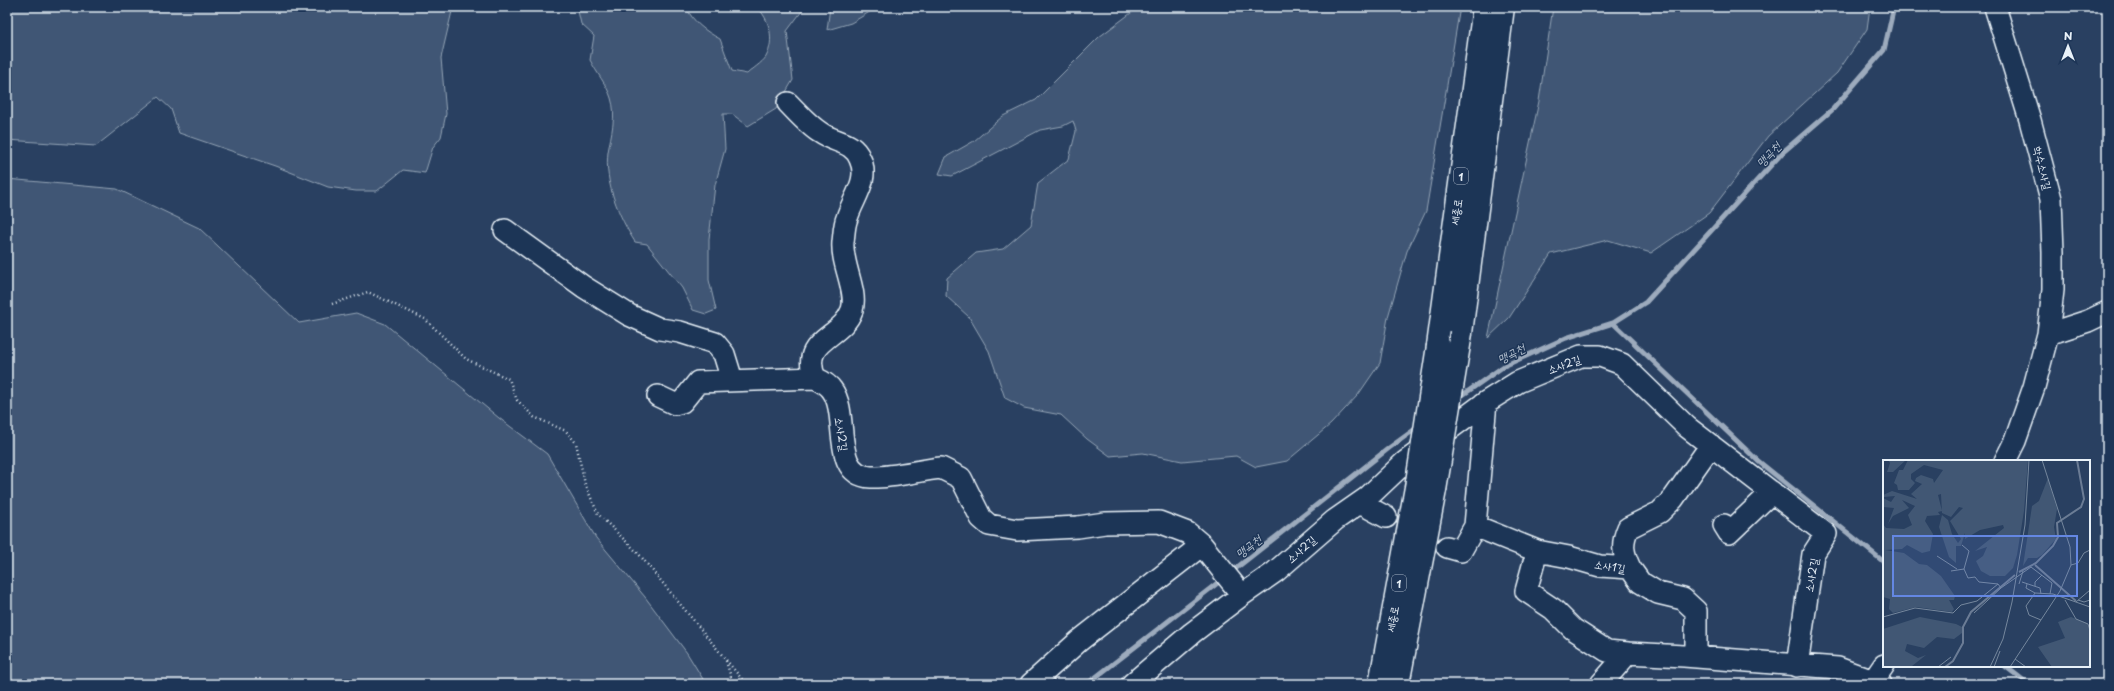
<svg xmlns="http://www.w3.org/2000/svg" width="2114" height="691" font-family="'Playpen Sans','Poor Story',sans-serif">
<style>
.green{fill:#415774;stroke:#94a4b6}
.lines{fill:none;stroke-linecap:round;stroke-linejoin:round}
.stream{stroke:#9dabbd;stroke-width:5}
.minor-casing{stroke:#e8f1f8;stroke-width:24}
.major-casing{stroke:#e8f1f8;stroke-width:25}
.path{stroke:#e8f1f8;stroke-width:2.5;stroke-dasharray:1 3;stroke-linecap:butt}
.minor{stroke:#1d3557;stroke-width:21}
.major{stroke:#1d3557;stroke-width:22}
.major-bridge-casing{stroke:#e8f1f8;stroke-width:25;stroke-linecap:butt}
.major-bridge{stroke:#1d3557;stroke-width:22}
.labels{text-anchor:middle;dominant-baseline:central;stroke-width:3;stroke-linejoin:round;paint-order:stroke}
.shield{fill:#1d3557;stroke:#abb9c8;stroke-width:1}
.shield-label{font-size:10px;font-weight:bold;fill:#e8f1f8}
.street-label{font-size:11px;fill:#e8f1f8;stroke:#1d3557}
.water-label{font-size:12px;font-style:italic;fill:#b6c2d0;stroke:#1d3557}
.inset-river{fill:none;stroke:#6b7c95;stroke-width:2}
.inset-road{fill:none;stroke:#75879d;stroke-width:1}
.view{fill:#6487e3;fill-opacity:0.15;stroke:#6487e3;stroke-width:2}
.inset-edge{fill:none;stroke:#e8f1f8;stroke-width:2}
</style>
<rect width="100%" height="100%" fill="#294061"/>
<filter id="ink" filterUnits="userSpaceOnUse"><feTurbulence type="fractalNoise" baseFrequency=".025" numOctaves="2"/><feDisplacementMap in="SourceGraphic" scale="8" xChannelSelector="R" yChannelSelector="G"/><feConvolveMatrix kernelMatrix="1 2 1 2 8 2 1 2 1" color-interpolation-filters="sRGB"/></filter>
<g filter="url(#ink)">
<path class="green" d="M7 7H453L441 58 446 114 441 137 433 147 425 173 403 170 377 191H356L328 187 275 166 179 133 171 109 158 97 96 146 7 140Z
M577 7H686C693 22 705 31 720 39L732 71 747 74C752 69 762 63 766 57 775 40 770 20 757 7H805L787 31 793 80 776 109 748 126 732 114H723L725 149 715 185 709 239V280L716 310 706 314 693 310 682 288 647 244 635 242C619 217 604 182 608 152 611 134 617 116 611 98 607 85 596 72 590 60L594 36 581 24Z
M830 7H878L851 23 827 30Z
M1139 7H1460L1426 211 1407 251 1388 317 1380 363 1358 395 1331 424 1287 461 1256 467 1236 456 1182 461 1143 453 1110 456 1087 439 1061 415 1024 408 1005 398 989 351 969 317 946 296 947 278 976 253 1003 249 1031 225 1038 183 1069 159 1076 131 1073 121 1063 126 1040 130 952 176 939 174 946 157 974 141 1003 116 1036 100 1099 37Z
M1553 7H1870L1867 29 1837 73 1768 136 1709 213 1651 253 1608 240 1551 254 1509 318 1488 338 1539 101Z
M7 179 117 189 199 228 299 323 356 313 385 324 499 418 547 454 596 538 645 597 687 653 706 684H7Z"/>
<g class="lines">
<path class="stream" d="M1613 323 1758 461 1884 562
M1457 399 1504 366 1566 338 1613 323 1646 302 1783 152 1833 109 1884 50 1894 7
M1230 573 1389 448 1418 427
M2005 666 2028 684
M1087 684 1224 578"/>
<g class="minor-casing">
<path id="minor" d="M1995 7 2030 120 2051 199 2053 252V290L2048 334 2034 387 2015 441 2005 461
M788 103C798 113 809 126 821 133 835 143 853 141 860 159 870 180 853 198 847 218 844 225 844 235 843 242 841 264 858 291 852 310 842 339 799 339 815 378 822 381 828 384 832 390 850 414 830 475 871 477 891 478 920 470 941 468L961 478 981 518 989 525 1017 530 1078 527 1105 523 1159 522 1188 533 1202 545
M505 230 584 287 629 315 660 329 680 332 715 343 724 354 732 380
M2048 334 2088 321 2107 312
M658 396 675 404 682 402 698 382 815 378
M1360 503 1386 517
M1724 525 1729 533 1772 492
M1475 526 1537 551 1569 557 1600 566 1630 568 1640 582 1658 593 1683 599 1696 611V657
M1447 547 1461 551 1475 526 1486 402
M1537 551 1526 591 1553 609 1573 629 1607 651 1628 653
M1630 568C1623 553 1621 544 1628 528L1660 512 1673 499 1711 445
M1031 684 1079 641 1202 545 1242 595 1275 572 1335 520 1368 497 1405 462 1486 402 1518 382 1581 356H1600L1622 364 1687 427 1826 534 1813 554 1797 666
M1132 684 1192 633 1242 595
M1601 684 1628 653 1684 656 1838 668 1881 684
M1871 684 1884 665"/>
</g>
<g class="major-casing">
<path id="major" d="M1461 333 1503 7
M1438 346 1484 7
M1380 684 1417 482
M1398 684 1435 490"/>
</g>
<path class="path" d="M332 304 368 292 425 319 466 359 509 379 517 400 534 417 566 431 576 443 585 484 598 514 638 553 746 684
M726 661 733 684"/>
<use href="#minor" class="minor"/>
<use href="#major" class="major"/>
<g class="major-bridge-casing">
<path id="major-bridge" d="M1417 482 1438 346
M1435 490 1461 333"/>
</g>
<use href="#major-bridge" class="major-bridge"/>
</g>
</g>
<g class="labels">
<g class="shield">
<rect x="1454" y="168" width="14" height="16" rx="3"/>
<rect x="1392" y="575" width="14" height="16" rx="3"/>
</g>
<g class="shield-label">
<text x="1461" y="176">1</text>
<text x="1399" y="583">1</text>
</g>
<g class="street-label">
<text transform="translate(2043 168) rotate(76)">학수소사길</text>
<text transform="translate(1456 212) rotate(-82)">세종로</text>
<text transform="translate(1564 364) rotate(-20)">소사2길</text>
<text transform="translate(842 434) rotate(81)">소사2길</text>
<text transform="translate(1301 549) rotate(-41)">소사2길</text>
<text transform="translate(1610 566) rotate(9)">소사1길</text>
<text transform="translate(1811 575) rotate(-80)">소사2길</text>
<text transform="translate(1392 619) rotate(-80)">세종로</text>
</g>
<g class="water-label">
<text transform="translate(1768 154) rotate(-46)">맹곡천</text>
<text transform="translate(1511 353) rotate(-27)">맹곡천</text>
<text transform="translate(1248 546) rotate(-38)">맹곡천</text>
</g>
</g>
<g transform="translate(1883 460)">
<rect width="207" height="207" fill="#294061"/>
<path d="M5 0H23L10 12H4L7 3ZM25 0H145L141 51 134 95 130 108 122 116H107L98 111 93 101 100 96 104 87 92 91 121 68 120 65 97 70 82 79V73L78 86H73V103L66 97 56 67 59 55 65 60 69 74 75 83 78 79 67 61 80 48 76 47 68 57 59 53 58 34 55 35 59 51 55 52 57 55 44 56 42 61 50 74 47 91 39 93 24 85 19 89 2 90 21 93 36 104 44 105 58 116 72 136 71 140H66L71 149 69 152 33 147 10 153 6 149 7 139 0 137V64L3 68 21 69 29 65 25 55 32 46 19 40 26 48 10 56 5 64 11 48 0 47V38L8 42 12 36 1 37 0 35 9 31 34 39 28 34 39 24 32 21 33 18 38 15 50 19 51 23 60 10 41 5 28 14V19L32 23 26 30H15L14 25 11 23 16 10H20ZM165 18 174 49 171 67 173 79 159 95 154 98H145L140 106 149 46 156 41ZM37 157 73 164 79 167V173L71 179 54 177 41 188 24 184 22 191 35 198 43 195 29 206 0 207V169ZM188 157 204 163 207 172V207H169L155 187 182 178 175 162Z" fill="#415774"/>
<path class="inset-river" d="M152 105 193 141M136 112 153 103 170 86 175 77 174 63 198 47 201 39 194 0M62 207 70 201 80 183V167L88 152 132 115"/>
<path class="inset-road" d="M79 85 86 91 81 109M54 96 74 109M188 105 195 103 201 93 207 90M81 109 85 118 92 117 96 122 115 124M68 111 81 109M139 122 157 128 158 134M136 124 140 111M144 124 143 128 152 133M152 126V122L159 115M182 140 193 159 205 164 207 171M195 140 201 142 207 140M193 142 207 130M91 153 118 128M0 157 32 148 70 153 78 145 94 141 115 124 118 128 148 107 169 123 167 134M158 160 146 155 143 146 152 133 170 134 207 147M132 199 143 207M55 207 68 197M107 207 120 179 129 142 142 65 146 0M111 207 117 191M127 207 177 131 188 105 187 87 159 0"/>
<path class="view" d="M10 76H194V136H10Z"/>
<rect width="207" height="207" class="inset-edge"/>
</g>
<rect width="2114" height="691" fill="none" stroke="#1d3557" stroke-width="24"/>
<rect x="12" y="12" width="2090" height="667" fill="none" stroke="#e8f1f8" stroke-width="1.5" filter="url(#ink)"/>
<g transform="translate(2068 46)" stroke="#1d3557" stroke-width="3" paint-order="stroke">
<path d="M0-3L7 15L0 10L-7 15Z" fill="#e8f1f8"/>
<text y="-6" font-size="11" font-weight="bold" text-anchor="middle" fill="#e8f1f8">N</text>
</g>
</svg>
